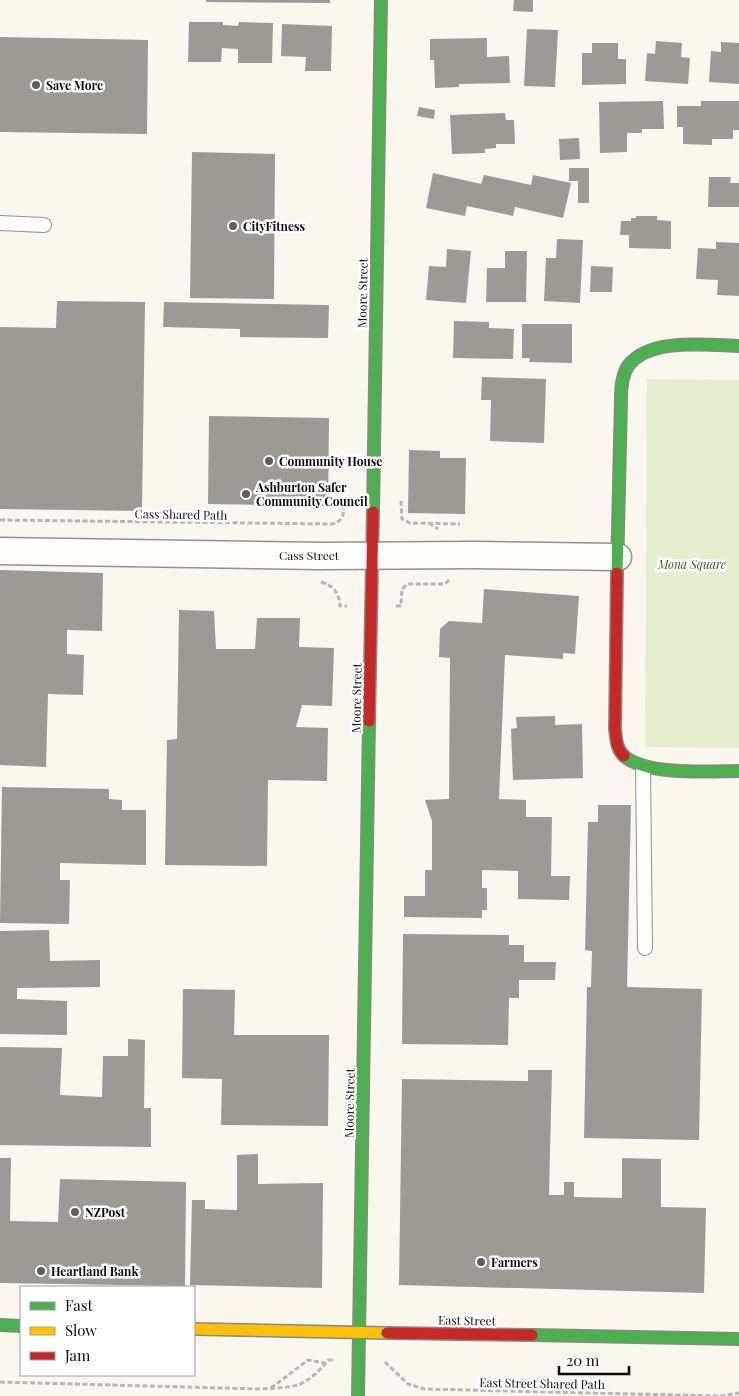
<svg xmlns="http://www.w3.org/2000/svg" width="739" height="1396" font-family="'Playfair Display',serif">
<style>
.green{fill:#e5efcf}
.building{fill:#9c9a95}
.lines{fill:none;stroke-linecap:round;stroke-linejoin:round}
.lane-casing{stroke:#93918e;stroke-width:16}
.street-casing{stroke:#93918e;stroke-width:29}
.fast-casing{stroke:#898884;stroke-width:14}
.slow-casing{stroke:#898884;stroke-width:14}
.jam-casing{stroke:#898884;stroke-width:14}
.path{stroke:#b7b6b5;stroke-width:3;stroke-dasharray:5 2.5;stroke-linecap:butt}
.lane{stroke:#fefefd;stroke-width:14}
.street{stroke:#fefefd;stroke-width:26}
.fast{stroke:#4caf50;stroke-width:11}
.slow{stroke:#ffc107;stroke-width:11}
.jam{stroke:#c62828;stroke-width:11}
.poi-dot{fill:#5f5e5b;stroke:#fff;stroke-width:2}
.labels{text-anchor:middle;dominant-baseline:central;stroke-width:5;stroke-linejoin:round;paint-order:stroke}
.poi-label{font-size:12px;font-weight:bold;fill:#0b0b0b;stroke:#fff;text-anchor:start}
.street-label{font-size:12px;fill:#0b0b0b;stroke:#fff}
.park-label{font-size:12px;font-style:italic;fill:#31631c;stroke:#fff}
</style>
<rect width="100%" height="100%" fill="#faf7ef"/>
<path class="green" d="M647 379 739 380V748L645 747Z"/>
<path class="building" d="M206 0H330V3L206 2Z
M514 0H533V12L513 11Z
M189 22H223V25L238 26 239 22 273 23 272 63H238V49L222 48 221 62H188Z
M282 24 332 26 331 71H305L306 57 281 56Z
M527 29 558 30 555 87 524 86Z
M0 37 148 40 147 134 0 132Z
M487 38V57L509 56 510 83 459 84V87L435 88 434 60H430V39Z
M656 41 682 43 681 57 690 58 688 84 645 81 647 53 655 54Z
M721 42 739 43V84L709 82 711 51 721 52Z
M592 43H618V59H626V84L582 85V53H592Z
M663 101 664 129H642V133H627V152L600 153 599 102Z
M701 101H739V130H733V139H712V145L683 144V127H677V106H701Z
M419 107 435 110 434 119 417 116Z
M505 113 506 120H514L515 144H496V148L485 149V153L452 154 450 115Z
M579 138 580 159 560 160 559 139Z
M192 152 275 154 274 299 190 298Z
M569 168H589V203H578V181H569Z
M433 173 481 184 484 175 531 185 533 175 571 183 563 218 515 207 513 216 467 206 465 216 426 208Z
M709 177H731L730 183H739V207H708Z
M636 216H657V220L671 221V249L629 248V235H620L621 221H631V218H636Z
M557 239 583 240 580 303 544 301 546 258H556Z
M716 242 739 243V296L717 295 718 280 696 279 698 248 716 249Z
M447 249 471 251 466 303 426 300 429 266 446 267Z
M505 251H527L526 302H486L487 268H505Z
M591 266 613 267 612 292H590Z
M57 301 145 302 142 511 0 509V327L56 328Z
M164 302 329 305 328 338 240 337V329L163 327Z
M454 321 489 322V328L514 329 513 359 453 358Z
M522 324H572V363L529 362 530 358H522Z
M482 377 546 379 544 443 490 441 491 400H481Z
M209 416 329 418 328 506 208 504Z
M409 450 440 451V458H466L465 514 408 513Z
M0 570 103 573 102 631 67 630V654L84 655 83 695 48 694 46 767 0 765Z
M484 589 579 596 575 654 563 653V659L505 655 499 799 526 800V817H552L551 876H570L569 900 518 899V871L482 870V888H487V910H482V918L404 917V896H425V870H432V821L425 800 449 799 450 658 439 657 440 629 449 621 482 623Z
M179 610 214 611 216 649H255L257 618H300L299 647 334 648 332 706 302 705 296 727 328 728 327 781 268 780 267 866 165 865 167 740 177 739Z
M555 716V725L582 724 583 778 513 780 511 729 517 728 516 717Z
M2 787 109 789V799L122 800V810H146V865L60 863V880H70L69 924 0 923Z
M598 805H631L627 987 702 989 699 1140 584 1138 587 987H591L592 951 585 950 588 822H598Z
M49 930 50 961 100 960V987L17 988V999L67 1001V1035L0 1034V931Z
M403 934 509 935V945H524V962H556L555 980H519V998H509L508 1045 402 1044Z
M183 989 235 990 234 1035H329L328 1126 221 1125 222 1079 182 1078Z
M128 1039 145 1040 144 1108H151V1147L0 1145V1047L62 1048 60 1095 102 1097 103 1056H128Z
M528 1070H552L549 1195H564V1182H574V1197L622 1198V1158L661 1159V1207L706 1208 704 1293 399 1285 402 1079 528 1081Z
M258 1154V1184L323 1183 322 1288 190 1285 192 1200H205V1209L237 1210V1155Z
M0 1158H11L10 1221 58 1222 60 1179 186 1182 185 1286 0 1283Z"/>
<g class="lines">
<g class="lane-casing">
<path id="lane" d="M0 223 44 225
M643 767 645 948"/>
</g>
<g class="street-casing">
<path id="street" d="M0 551 320 556 475 555 618 557"/>
</g>
<g class="fast-casing">
<path id="fast" d="M373 512 381 0
M617 573 621 399C621 388 622 375 628 366 649 337 708 345 739 346
M624 756C647 776 709 771 739 771
M0 1325 21 1326
M532 1335 739 1339
M358 1396 369 721"/>
</g>
<g class="slow-casing">
<path id="slow" d="M194 1329 387 1333"/>
</g>
<g class="jam-casing">
<path id="jam" d="M617 573 615 728C616 737 616 749 624 756
M369 721 373 512
M387 1333 532 1335"/>
</g>
<path class="path" d="M401 501 402 519 410 523 460 524
M0 520 332 524C345 521 344 511 344 500
M429 523 438 529
M321 582C334 586 339 593 340 606H347
M396 606H401L402 589 408 584H445L449 580
M385 1362 408 1384 424 1389 720 1396 739 1393
M0 1382 259 1389C294 1387 305 1389 328 1360H334
M271 1388 308 1360 325 1363"/>
<use href="#lane" class="lane"/>
<use href="#street" class="street"/>
<use href="#fast" class="fast"/>
<use href="#slow" class="slow"/>
<use href="#jam" class="jam"/>
</g>
<g class="poi-dot">
<circle cx="36" cy="85" r="5"/>
<circle cx="233" cy="226" r="5"/>
<circle cx="269" cy="461" r="5"/>
<circle cx="246" cy="494" r="5"/>
<circle cx="75" cy="1212" r="5"/>
<circle cx="481" cy="1262" r="5"/>
<circle cx="41" cy="1271" r="5"/>
</g>
<g class="labels">
<g class="poi-label">
<text x="46" y="85">Save More</text>
<text x="243" y="226">CityFitness</text>
<text x="279" y="461">Community House</text>
<text x="256" y="487">Ashburton Safer<tspan x="256" dy="14">Community Council</tspan></text>
<text x="85" y="1212">NZPost</text>
<text x="491" y="1262">Farmers</text>
<text x="51" y="1271">Heartland Bank</text>
</g>
<g class="street-label">
<text transform="translate(362 293) rotate(-89)">Moore Street</text>
<text transform="translate(181 514) rotate(1)">Cass Shared Path</text>
<text x="309" y="555">Cass Street</text>
<text transform="translate(356 698) rotate(-89)">Moore Street</text>
<text transform="translate(349 1103) rotate(-89)">Moore Street</text>
<text transform="translate(467 1320) rotate(1)">East Street</text>
<text transform="translate(542 1383) rotate(1)">East Street Shared Path</text>
</g>
<g class="park-label">
<text x="692" y="564">Mona Square</text>
</g>
</g>
<rect x="20" y="1286" width="175" height="90" fill="#ffffff" stroke="#9d9d9d"/>
<rect x="30" y="1302" width="25" height="8" fill="#4caf50" stroke="#9d9d9d"/>
<text x="65" y="1311" font-size="15" fill="#0b0b0b">Fast</text>
<rect x="30" y="1327" width="25" height="8" fill="#ffc107" stroke="#9d9d9d"/>
<text x="65" y="1336" font-size="15" fill="#0b0b0b">Slow</text>
<rect x="30" y="1352" width="25" height="8" fill="#c62828" stroke="#9d9d9d"/>
<text x="65" y="1361" font-size="15" fill="#0b0b0b">Jam</text>
<path d="M559 1366v8h70v-8" fill="none" stroke="#0b0b0b" stroke-width="2.5"/>
<text x="566" y="1366" font-size="15" fill="#0b0b0b" stroke="#ffffff" stroke-width="4" paint-order="stroke">20 m</text>
</svg>
